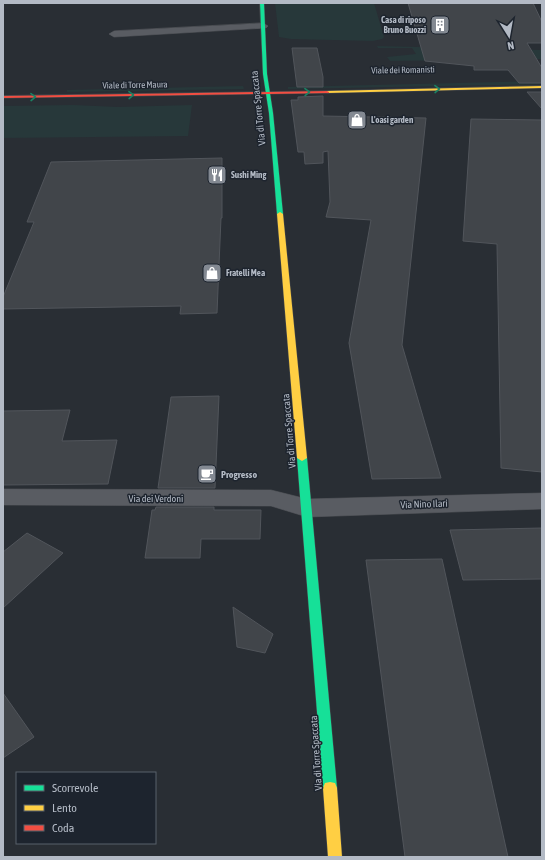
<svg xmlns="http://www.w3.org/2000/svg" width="545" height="860" font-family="'Asap Condensed',sans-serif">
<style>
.green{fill:#27383a}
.building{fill:#41454a;stroke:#51555b}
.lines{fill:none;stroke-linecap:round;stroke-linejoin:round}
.street-casing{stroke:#474a4f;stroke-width:1}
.fast-casing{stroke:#474a4f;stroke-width:1}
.slow-casing{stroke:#474a4f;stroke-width:1}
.jam-casing{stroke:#474a4f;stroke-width:1}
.street{fill:#595c62;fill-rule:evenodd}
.fast{fill:#16e098;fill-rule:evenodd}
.slow{fill:#ffcf43;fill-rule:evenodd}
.jam{fill:#f24e42;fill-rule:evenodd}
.oneway{stroke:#1a8263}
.labels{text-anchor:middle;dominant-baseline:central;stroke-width:3;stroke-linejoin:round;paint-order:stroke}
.far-poi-label{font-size:9px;font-weight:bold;fill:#b3bac5;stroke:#1d242e;text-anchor:start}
.far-street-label{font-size:9px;fill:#b3bac5;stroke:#1d242e}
.street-label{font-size:10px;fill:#b3bac5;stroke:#1d242e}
.poi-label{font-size:10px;font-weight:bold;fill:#b3bac5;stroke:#1d242e;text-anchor:start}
</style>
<rect width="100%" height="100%" fill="#292e34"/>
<path class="green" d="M275 3H374L384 37 382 39 373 41 291 39 279 37Z
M377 46 542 50V59L390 61 387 57 416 54 412 48H378Z
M542 81V84L288 89V87Z
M243 86 244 89 67 92V90Z
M73 105 118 107 192 105 188 136 3 138V106Z"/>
<path class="building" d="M408 3H533L542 22V43H527L542 68V83H519L508 70H474V66L425 61Z
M292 48H317L323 77V87H297Z
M527 92H542V109Z
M323 96V116L426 118 402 345 441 478 372 479 349 343 371 220 326 217 330 202 328 151 323 152V163L305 164 304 152H298L291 100H298V97Z
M471 119 542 120V472L501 468 497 244 463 241Z
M222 158V218H221L217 313 180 314 181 306 3 309V297L34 222H27L51 162Z
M219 396 215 488H158L171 397Z
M70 410 62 441 117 440 108 484 3 485V411Z
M156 507H214V510H261L260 539H201L200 558H145L152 510H155Z
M542 528V579L463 580 450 530Z
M27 533 63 553 3 608V552Z
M442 559 508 857H405L366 560Z
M233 607 273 634 265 653 237 647Z
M3 693 34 737 3 758Z"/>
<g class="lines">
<g class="street-casing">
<path id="street" d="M263 23 268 26 266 28 114 37 109 34 114 31Z
M3 489 271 490 307 499 542 493V509L307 517 271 506 3 505Z"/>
</g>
<g class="fast-casing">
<path id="fast" d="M260 3H264L267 74 273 113 283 214 280 216 277 214 269 113 263 74Z
M302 455 307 458 337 788 335 793 330 794 325 793 323 788 297 458Z"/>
</g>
<g class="slow-casing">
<path id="slow" d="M542 86V88L327 93 325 92 327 91Z
M280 212 283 214 307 458 302 461 297 458 277 214Z
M330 782 335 783 337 788 342 857H328L323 788 325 783Z"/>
</g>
<g class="jam-casing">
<path id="jam" d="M327 91 329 92V93L3 98V96Z"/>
</g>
<use href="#street" class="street"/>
<use href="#fast" class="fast"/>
<use href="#slow" class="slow"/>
<use href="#jam" class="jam"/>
</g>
<defs><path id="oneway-chevron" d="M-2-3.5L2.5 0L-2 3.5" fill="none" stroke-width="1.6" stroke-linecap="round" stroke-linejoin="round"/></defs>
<g class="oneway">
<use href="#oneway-chevron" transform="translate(437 89) rotate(-1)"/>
<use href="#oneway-chevron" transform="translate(307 92) rotate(-1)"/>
<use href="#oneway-chevron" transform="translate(131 95) rotate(-1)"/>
<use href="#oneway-chevron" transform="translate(33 97) rotate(-1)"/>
</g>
<defs>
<g id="building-square" transform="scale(1)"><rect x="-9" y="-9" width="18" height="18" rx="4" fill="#838992" stroke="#1d242e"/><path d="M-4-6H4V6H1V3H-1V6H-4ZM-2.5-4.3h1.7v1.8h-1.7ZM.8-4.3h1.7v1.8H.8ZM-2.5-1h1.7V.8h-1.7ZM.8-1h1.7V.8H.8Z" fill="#fff"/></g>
<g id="shop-square" transform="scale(1)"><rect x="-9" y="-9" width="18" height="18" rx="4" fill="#838992" stroke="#1d242e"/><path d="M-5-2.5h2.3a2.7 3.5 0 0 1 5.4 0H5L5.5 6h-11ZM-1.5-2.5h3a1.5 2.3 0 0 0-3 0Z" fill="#fff"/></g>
<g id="restaurant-square" transform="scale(1)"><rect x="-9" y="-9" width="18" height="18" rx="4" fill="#838992" stroke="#1d242e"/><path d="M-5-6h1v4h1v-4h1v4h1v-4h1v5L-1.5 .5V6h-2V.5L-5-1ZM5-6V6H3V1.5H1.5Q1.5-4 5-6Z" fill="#fff"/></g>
<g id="cafe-square" transform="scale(1)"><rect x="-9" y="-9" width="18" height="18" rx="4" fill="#838992" stroke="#1d242e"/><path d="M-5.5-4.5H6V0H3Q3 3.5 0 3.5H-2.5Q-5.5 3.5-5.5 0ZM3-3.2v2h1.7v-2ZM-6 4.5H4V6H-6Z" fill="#fff"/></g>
</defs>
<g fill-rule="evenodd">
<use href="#building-square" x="440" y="25"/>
<use href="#shop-square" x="357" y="120"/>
<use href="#restaurant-square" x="217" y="175"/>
<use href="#shop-square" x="212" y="273"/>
<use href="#cafe-square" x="207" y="474"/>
</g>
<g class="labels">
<g class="far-poi-label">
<text x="426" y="20" text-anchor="end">Casa di riposo<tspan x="426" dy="10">Bruno Buozzi</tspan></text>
<text x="371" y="120">L'oasi garden</text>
<text x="231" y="175">Sushi Ming</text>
<text x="226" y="273">Fratelli Mea</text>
</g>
<g class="far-street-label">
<text transform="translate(403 70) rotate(-1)">Viale dei Romanisti</text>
<text transform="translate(135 85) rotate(-1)">Viale di Torre Maura</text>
</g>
<g class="street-label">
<text transform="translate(258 108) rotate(-96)">Via di Torre Spaccata</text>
<text transform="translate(289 431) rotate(-95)">Via di Torre Spaccata</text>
<text x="156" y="498">Via dei Verdoni</text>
<text transform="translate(424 504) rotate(-2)">Via Nino Ilari</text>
<text transform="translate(316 753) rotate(-94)">Via di Torre Spaccata</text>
</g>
<g class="poi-label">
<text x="221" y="474">Progresso</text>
</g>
</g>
<rect width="545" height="860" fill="none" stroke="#b3bac5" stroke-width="8"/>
<rect x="16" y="772" width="140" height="72" fill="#1d242e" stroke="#59606a"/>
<rect x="24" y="785" width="20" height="6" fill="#16e098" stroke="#59606a"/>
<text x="52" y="792" font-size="12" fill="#b3bac5">Scorrevole</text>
<rect x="24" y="805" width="20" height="6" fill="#ffcf43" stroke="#59606a"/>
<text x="52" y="812" font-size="12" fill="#b3bac5">Lento</text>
<rect x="24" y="825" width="20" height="6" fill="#f24e42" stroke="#59606a"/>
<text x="52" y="832" font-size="12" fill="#b3bac5">Coda</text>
<g transform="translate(509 36) rotate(169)" stroke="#1d242e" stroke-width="3" paint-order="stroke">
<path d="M0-3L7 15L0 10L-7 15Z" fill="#b3bac5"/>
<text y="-6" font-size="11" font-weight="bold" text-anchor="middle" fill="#b3bac5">N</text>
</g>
</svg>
